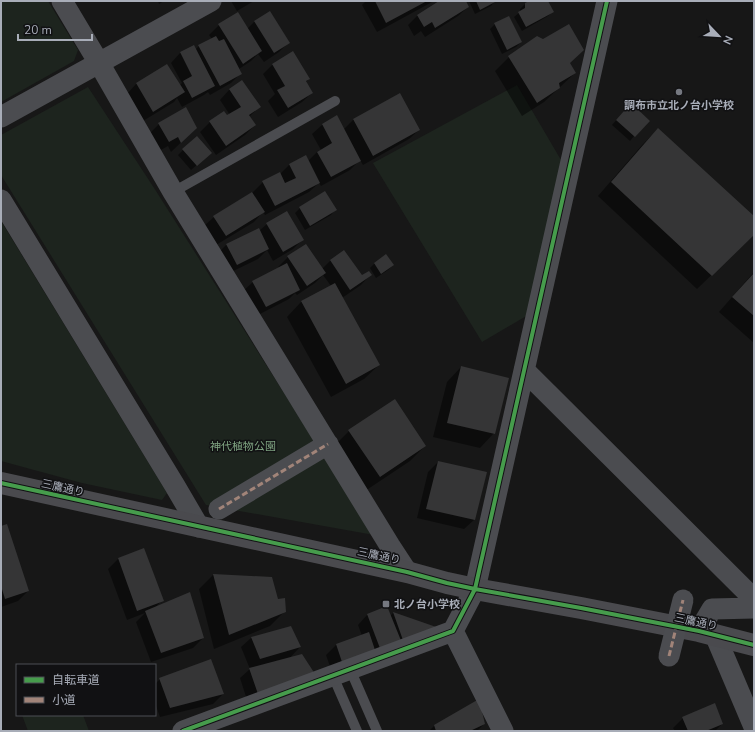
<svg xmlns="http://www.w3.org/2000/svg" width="755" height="732" font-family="'Nunito Sans','Noto Sans JP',sans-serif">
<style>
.green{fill:#1d241e}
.shadow{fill:#0007}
.building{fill:#353536}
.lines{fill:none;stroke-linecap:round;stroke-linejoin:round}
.lane{stroke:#4b4c50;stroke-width:10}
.street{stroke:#4b4c50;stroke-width:21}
.secondary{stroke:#4a4a4e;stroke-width:22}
.street-bridge{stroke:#4b4c50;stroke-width:21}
.quiet{stroke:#a18479;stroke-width:3;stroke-dasharray:6 3;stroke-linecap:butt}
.cycleway-casing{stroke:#111113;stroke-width:6}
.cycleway{stroke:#469c4c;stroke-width:4}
.poi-dot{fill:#757880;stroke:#111113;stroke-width:1.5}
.labels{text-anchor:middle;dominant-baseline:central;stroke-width:3;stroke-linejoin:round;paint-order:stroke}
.poi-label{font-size:11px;font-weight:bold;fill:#a8adb8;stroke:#111113}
.park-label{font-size:11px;fill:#7fa381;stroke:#111113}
.street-label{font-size:11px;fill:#a8adb8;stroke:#111113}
</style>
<rect width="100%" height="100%" fill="#171717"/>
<path class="green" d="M1 1H48L78 50 74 61 1 102Z
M517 85 561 160 528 315 482 342 373 163Z
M88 87 156 191 374 535 206 505 1 175V135Z
M1 221 167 493 162 500 82 483 1 461Z
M22 715H83L89 731H28Z"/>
<path class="shadow" d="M158 1H164L159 4Z
M231 1H254L237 11Z
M366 1H434L377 32 362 5Z
M441 1H464L468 7 458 16 425 37 421 31 414 36 408 25 417 16Z
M469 1H495L491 6 475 14Z
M531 1H547L553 11 548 16 522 31 514 17 520 12V9L525 4Z
M270 12 289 42 279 52 264 62 258 54 251 61 239 69 241 73 231 83 210 95 208 92 204 95 182 107 177 98 174 102 143 121 127 94 136 84 167 65 179 86 182 83 171 63 180 53 193 46 195 50 199 46 212 39 209 35 219 25 247 29 254 22Z
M495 24 521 42 516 47 502 54 490 29Z
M509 57 569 63 575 73 544 102 522 116 495 71Z
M273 64 309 79 306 82 312 93 302 102 278 117 268 101 275 94 263 74Z
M242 81 259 107 249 117 255 125 245 135 216 155 200 132 210 122 227 117 230 115 220 100 229 90Z
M399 94 419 130 409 139 363 165 360 160 350 170 321 186 319 183 309 192 265 215 263 212 254 222 216 245 204 226 214 217 253 192 263 182 280 174 289 165 306 156 308 161 317 152 321 150 312 134 322 125 336 117 343 130 353 120Z
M626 109 634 136 630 141 612 125Z
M159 124 196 128 171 152 168 146 159 151 149 134Z
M658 129 754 218V234L697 289 598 196 643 144Z
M183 150 206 157 191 170 178 155Z
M300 208 335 210 331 215 305 230 295 213Z
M267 224 302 240 293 249 273 261 267 250 258 259 227 274 217 254 227 244 259 231Z
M344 252 362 277 370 275 361 285 342 298 379 365 364 379 331 397 287 317 301 302 331 286 323 275 315 283 297 295 295 293 289 299 256 316 243 291 253 282 279 268 278 267 288 257 322 269 330 261Z
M386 256 393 265 388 270 376 278 370 268 374 264Z
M754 272V343L719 312Z
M461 367 494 433 480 448 433 437 447 382Z
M349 431 425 446 410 461 365 491 335 445Z
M438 462 474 520 464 529 417 518 428 472Z
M1 528 28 591 18 601 1 607Z
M144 550 162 600 155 608 203 638 193 648 151 662 136 622 145 613 127 620 108 569 118 559Z
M213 575 277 600 285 611 270 626 214 649 199 589Z
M387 607 390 616 393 613 437 629 333 675 326 655 336 645 362 636 358 625 367 615Z
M291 627 300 647 248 703 240 678 250 669 241 647 251 638Z
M160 679 223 694 213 704 160 717 155 703V684Z
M683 718 722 724 715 731H675L673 728Z
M484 724 477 731H429L434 726Z"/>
<path class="building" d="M375 1H427L386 23Z
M439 1H466L469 7 435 28 432 22 424 27 417 15Z
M476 1H497L480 10Z
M529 1H548L554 12 526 27 518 12 525 8V3Z
M270 11 290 43 274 53 254 21Z
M238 12 262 51 243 64 218 24Z
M509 16 522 42 507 50 494 23Z
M569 24 584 50 570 63 576 73 559 83 560 88 537 103 508 56 537 36 543 39Z
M216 36 219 41 224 39 242 74 220 86 198 45Z
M194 45 215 86 192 98 183 81 192 76 180 52Z
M293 51 310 79 306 81 313 93 288 108 277 90 285 86 272 64Z
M167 64 185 92 153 112 136 83Z
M242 80 261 107 249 115 256 125 226 146 209 121 224 111 227 115 241 107 229 89Z
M400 93 420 130 373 156 353 119Z
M631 103 650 121 635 137 616 120Z
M186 107 197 128 181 143 178 137 169 142 158 123Z
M337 115 361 161 331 177 317 152 332 143 322 124Z
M658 128 754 216V235L712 276 611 182Z
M197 136 212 153 197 166 182 149Z
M306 155 320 183 275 206 262 181 280 172 285 183 296 178 289 164Z
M325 191 337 210 310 226 299 207Z
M252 192 265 212 226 236 213 216Z
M287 211 304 240 283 252 266 223Z
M259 228 269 249 237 265 226 244Z
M306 244 326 273 307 286 287 256Z
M344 250 362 275 369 271 372 275 350 290 330 260Z
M386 254 394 265 381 274 374 263Z
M287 263 300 290 266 307 252 281Z
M754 273V316L732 297Z
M335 283 380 365 346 384 301 301Z
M461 366 509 378 495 434 447 423Z
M395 399 426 446 380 477 348 430Z
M438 461 487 472 475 520 426 509Z
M7 524 29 591 5 599 1 586V526Z
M144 548 164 601 137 611 118 558Z
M213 574 272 577 278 599 285 598 286 612 229 635Z
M190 592 204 638 161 653 145 611Z
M387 606 402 643 381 651 367 614Z
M393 612 439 628 404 643Z
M291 626 301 647 260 659 251 637Z
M369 632 377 656 343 665 336 644Z
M302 654 315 674 258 694 249 668Z
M211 659 224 694 170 708 159 678Z
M479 699 485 724 470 731H436L434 725Z
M715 703 723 724 706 731H688L682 717Z"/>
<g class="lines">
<path class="lane" d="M173 192 335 101
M350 669 377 731
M333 676 357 731"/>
<path class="street" d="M62 1 99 63 173 192 390 546 407 572
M1 117 211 1
M1 200 175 486 199 527
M524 370 749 594 754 603
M219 509 328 444
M453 631 503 731
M699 631 712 609 754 608
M715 635 754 727
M183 731 453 631 475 589 607 1"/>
<path class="secondary" d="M1 483 407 572 447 583 475 589 581 608 699 631 754 645"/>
<path class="street-bridge" d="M669 656 683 600"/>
<path class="quiet" d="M219 509 328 444
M669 656 683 600"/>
<g class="cycleway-casing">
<path id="cycleway" d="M1 483 407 572 447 583 475 589 581 608 699 631 754 645
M183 731 453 631 475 589 607 1"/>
</g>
<use href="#cycleway" class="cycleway"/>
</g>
<g class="poi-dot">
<circle cx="679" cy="92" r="4"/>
<rect x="382" y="600" width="8" height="8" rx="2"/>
</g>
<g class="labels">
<g class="poi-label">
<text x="679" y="105">調布市立北ノ台小学校</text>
<text x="394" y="604" text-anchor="start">北ノ台小学校</text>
</g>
<g class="park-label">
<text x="243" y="446">神代植物公園</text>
</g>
<g class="street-label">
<text transform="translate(63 488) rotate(12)">三鷹通り</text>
<text transform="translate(379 556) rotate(12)">三鷹通り</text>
<text transform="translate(696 622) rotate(12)">三鷹通り</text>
</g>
</g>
<rect width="755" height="732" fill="none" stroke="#a8adb8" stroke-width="4"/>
<rect x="16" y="664" width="140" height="52" fill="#111113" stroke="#4d4f55"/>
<rect x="24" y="677" width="20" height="6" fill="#469c4c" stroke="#4d4f55"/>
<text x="52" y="684" font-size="12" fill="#a8adb8">自転車道</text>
<rect x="24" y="697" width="20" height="6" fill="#a18479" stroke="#4d4f55"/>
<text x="52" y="704" font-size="12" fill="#a8adb8">小道</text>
<g transform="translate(719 36) rotate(115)" stroke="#111113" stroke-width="3" paint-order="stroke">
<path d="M0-3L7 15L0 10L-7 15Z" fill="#a8adb8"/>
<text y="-6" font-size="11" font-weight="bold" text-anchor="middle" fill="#a8adb8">N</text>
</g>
<path d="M18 34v6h74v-6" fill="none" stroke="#a8adb8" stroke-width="2"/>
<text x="24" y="34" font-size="12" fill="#a8adb8" stroke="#111113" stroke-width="3" paint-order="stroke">20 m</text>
</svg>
